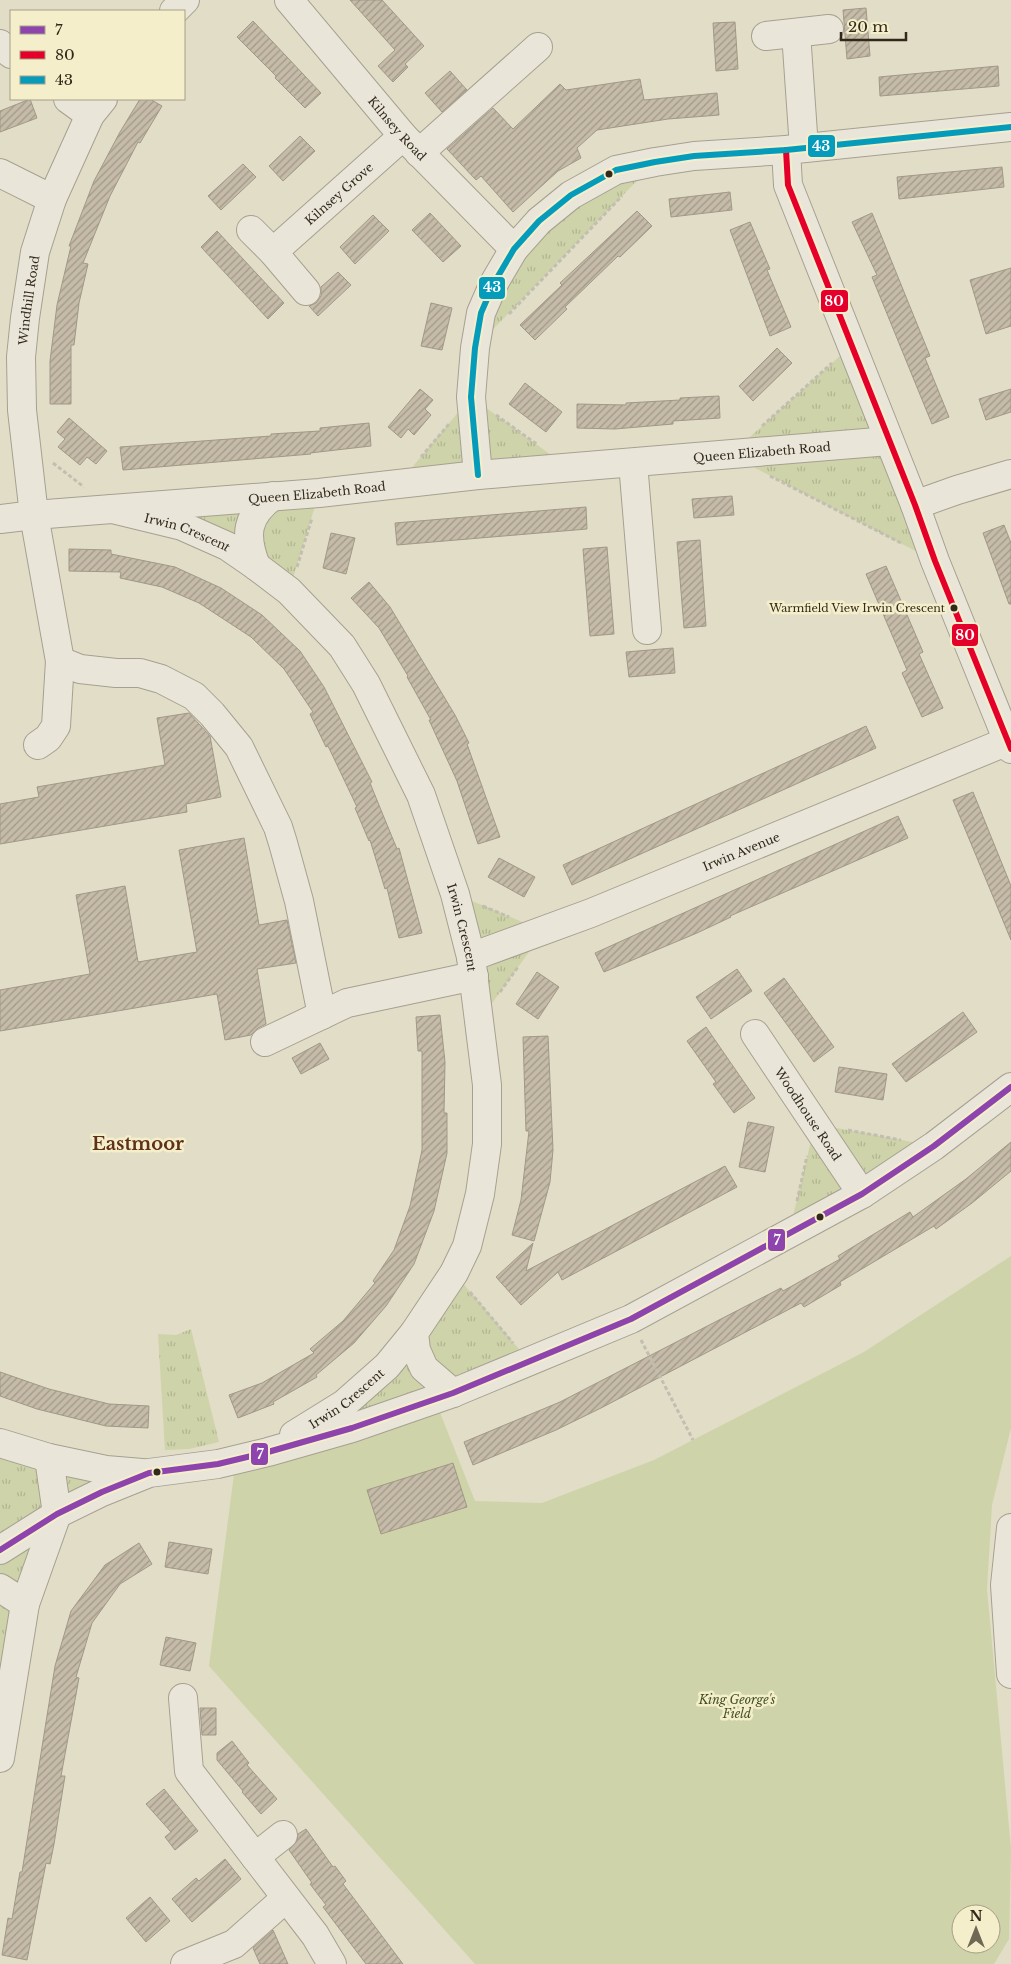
<svg xmlns="http://www.w3.org/2000/svg" width="1011" height="1964" font-family="'Libre Baskerville',serif">
<style>
.grass{fill:url(#grass-tufts)}
.green{fill:#ced3a9;fill-rule:evenodd}
.building{fill:url(#building-hatch);stroke:#a19887}
.lines{fill:none;stroke-linecap:round;stroke-linejoin:round}
.minor-casing{stroke:#a6a091;stroke-width:30}
.path{stroke:#c2beb0;stroke-width:3;stroke-dasharray:4 2.5;stroke-linecap:butt}
.minor{stroke:#e9e6d9;stroke-width:28}
.bus-1-casing{stroke:#f5eecb;stroke-width:10}
.bus-2-casing{stroke:#f5eecb;stroke-width:10}
.bus-3-casing{stroke:#f5eecb;stroke-width:10}
.bus-1{stroke:#8e44ad;stroke-width:6}
.bus-2{stroke:#e4002b;stroke-width:6}
.bus-3{stroke:#059cbc;stroke-width:6}
.bus-dot{fill:#33291b;stroke:#f5eecb;stroke-width:2}
.labels{text-anchor:middle;dominant-baseline:central;stroke-width:5;stroke-linejoin:round;paint-order:stroke}
.bus-label{font-size:11px;fill:#33291b;stroke:#f5eecb;text-anchor:end}
.street-label{font-size:12px;fill:#33291b;stroke:#f5eecb}
.park-label{font-size:12px;font-style:italic;fill:#3e5021;stroke:#f5eecb}
.district-label{font-size:18px;font-weight:bold;fill:#5f311a;stroke:#f5eecb}
.line-badge{stroke:#f5eecb;stroke-width:2}
.badge-label{font-size:14px;text-anchor:middle;font-weight:bold;fill:#fff}
</style>
<defs>
<pattern id="grass-tufts" width="24" height="20" patternUnits="userSpaceOnUse" patternTransform="scale(1.25)"><rect width="24" height="20" fill="#ced3a9"/><path d="M3 7l-1-3M5 7V3M7 7l1-3M15 17l-1-3M17 17v-4M19 17l1-3" fill="none" stroke="#b1b591"/></pattern>
<pattern id="building-hatch" width="6" height="6" patternUnits="userSpaceOnUse" patternTransform="scale(1.25)"><rect width="6" height="6" fill="#c5bba8"/><path d="M-1 1l2-2M0 6l6-6M5 7l2-2" fill="none" stroke="#a19888"/></pattern>
</defs>
<rect width="100%" height="100%" fill="#e2ddc7"/>
<path class="grass" d="M655 162 475 348 539 221Z
M851 346 935 561 730 455Z
M471 397 569 468 399 483Z
M319 493 289 591 256 566 112 509Z
M455 894 544 931 480 1020Z
M815 1124 934 1146 789 1233Z
M454 1273 530 1362 352 1428 344 1404Z
M191 1329 219 1442 189 1449 165 1450 158 1334 176 1335Z
M0 1443 105 1470 57 1514 14 1676 0 1668Z"/>
<path class="green" d="M1011 1256V1428L992 1505 987 1589 1011 1849 1009 1939 994 1964H475L209 1666 236 1459 435 1400 475 1501 542 1503 654 1460 864 1352ZM961 1914H991V1944H961Z"/>
<path class="building" d="M350 0H382L424 46 405 64 408 67 393 82 378 66 395 50Z
M866 8 870 56 847 59 843 10Z
M253 21 321 93 305 108 275 78 276 76 237 37Z
M735 22 738 69 716 71 713 23Z
M998 66 999 86 880 96 879 77Z
M450 71 467 90 442 112 425 93Z
M640 79 644 100 717 93 719 115 668 119 597 130 577 148 581 158 558 171 513 212 481 176 476 180 447 149 493 108 513 129 560 84 566 90Z
M30 99 37 118 0 132V111Z
M140 99H150L162 106 140 143 138 142 110 196 83 263 88 264 79 303 74 345H71V404H50V361L57 305 71 246H69L94 181 120 132Z
M300 136 315 151 283 181 269 166Z
M243 164 256 177 221 210 208 196Z
M1002 167 1004 187 899 199 897 177Z
M730 192 732 210 671 217 669 199Z
M637 211 652 226 620 257 618 256 565 307 567 309 535 340 520 325 562 285 560 283Z
M430 213 461 246 443 262 412 230Z
M872 213 930 356 925 358 949 417 932 424 872 277 877 275 852 222Z
M373 215 389 231 355 264 340 247Z
M750 222 770 269 767 270 791 327 770 336 730 230Z
M217 231 284 303 268 319 201 247Z
M1011 268V326L986 334 970 280Z
M338 272 351 285 318 316 309 306 316 303 321 296V287Z
M431 303 452 308 442 350 421 346Z
M777 348 792 363 753 401 739 386Z
M525 383 562 412 546 432 509 404Z
M420 389 433 400 425 409 431 415 414 435 408 429 401 438 388 427Z
M1011 389V412L986 420 979 399Z
M719 396 720 418 673 421V424L615 429 577 428V404L626 405V403L680 400V398Z
M69 418 107 451 96 464 87 457 80 465 58 447 65 439 57 432Z
M369 423 371 446 310 453 311 454 123 470 120 447 271 436V434L320 431V428Z
M732 496 734 515 694 518 692 499Z
M586 507 587 529 397 545 395 523Z
M1004 525 1011 543V604H1009L983 533Z
M331 533 355 538 346 574 323 568Z
M700 540 706 626 684 628 677 542Z
M607 547 614 634 590 636 583 549Z
M69 549 111 550V554L175 567 221 588 262 615 300 651 324 687 372 782 370 783 383 815 397 849 399 848 422 933 399 938 387 888 385 889 370 840 369 841 355 808 357 807 328 746 326 747 310 714 313 712 284 669 251 637 199 603 162 587 120 578 121 572 69 571Z
M886 566 923 652 919 654 943 708 922 717 902 673 907 670 866 574Z
M369 582 390 607 455 715 469 743 467 744 500 837 478 844 457 781 429 720H431L407 677 408 676 379 628 351 598Z
M673 648 675 673 629 677 626 652Z
M189 713 210 736 221 797 186 804 187 812 0 844V804L39 797 37 787 165 765 157 718Z
M866 726 876 748 572 885 563 865Z
M973 792 1011 886V940L953 800Z
M898 816 908 838 730 916 731 917 697 933 604 972 595 953Z
M244 838 259 925 287 920 296 963 257 969 266 1024 258 1028 251 1035 225 1040 217 994 0 1031V990L90 974 76 895 125 886 138 962 197 952 179 850Z
M499 858 535 877 524 897 488 877Z
M737 969 752 991 711 1019 696 997Z
M537 972 559 987 538 1019 516 1004Z
M784 978 834 1047 814 1062 764 993Z
M963 1012 977 1032 906 1082 892 1064Z
M440 1015 445 1062 444 1113H447V1153L434 1211 414 1264 386 1306 354 1343 316 1375 317 1377 273 1402 274 1404 238 1418 229 1395 262 1383 314 1353 310 1349 343 1321 375 1283 373 1281 394 1250 410 1206 422 1150V1051H418L416 1017Z
M706 1027 755 1098 734 1113 713 1084 716 1082 687 1041Z
M548 1036 553 1150 550 1182 534 1241 512 1235 521 1200 529 1131H526L523 1037Z
M320 1043 329 1059 301 1074 292 1058Z
M839 1067 887 1074 883 1100 835 1092Z
M748 1122 774 1127 765 1172 739 1167Z
M1011 1142V1171L972 1203 936 1229 934 1226 840 1282 841 1285 804 1307 801 1303 601 1408 556 1430 473 1465 464 1442 560 1402 781 1288 783 1291 840 1259 838 1256 910 1212 913 1217 966 1179Z
M725 1166 737 1187 562 1280 558 1272 521 1305 496 1277 533 1243 526 1271Z
M0 1372 49 1389 109 1404 149 1406 148 1428 106 1426 37 1409 0 1396Z
M453 1463 467 1507 381 1534 367 1490Z
M169 1542 212 1549 208 1574 165 1567Z
M139 1543 152 1564 120 1584 92 1623 76 1677 79 1678 61 1776H65L54 1844 50 1864 46 1863 27 1960 2 1955 8 1918 12 1919 20 1872H22L55 1666 71 1611 105 1565Z
M166 1637 196 1643 190 1671 160 1665Z
M200 1708H216V1735H202Z
M232 1741 249 1763 247 1765 277 1799 261 1814 242 1792 243 1791 217 1760V1753Z
M164 1789 198 1831 175 1850 165 1837 171 1832 146 1804Z
M306 1829 333 1867 335 1866 346 1881 343 1884 403 1964H366L323 1907 326 1905 310 1884 312 1883 289 1850 297 1841 298 1834Z
M225 1859 241 1879 192 1922 172 1899 196 1878 199 1881Z
M150 1897 170 1921 146 1942 126 1918Z
M273 1930 288 1964H260L253 1948Z"/>
<g class="lines">
<g class="minor-casing">
<g id="minor">
<path id="s1" d="M289 0 403 136 514 249"/>
<path d="M174 11 185 0"/>
<path d="M796 33 804 148"/>
<path d="M766 36 829 29"/>
<path d="M0 44 11 54"/>
<path d="M68 99 90 115"/>
<path d="M786 150 788 185 915 505 935 561 1011 749"/>
<path d="M419 153 538 47"/>
<path d="M0 173 52 199"/>
<path d="M251 230 273 252 306 291"/>
<path id="s2" d="M273 252 403 136"/>
<path d="M633 463 647 630"/>
<path d="M478 475 471 397 475 348 481 313 494 283 514 249 539 221 571 195 616 170 655 162 694 156 786 150 1011 127"/>
<path d="M915 505 957 490 1011 474"/>
<path id="s3" d="M112 509 182 526 227 546 256 566 289 591 342 646 366 684 421 795 455 894 471 957 487 1085V1144L480 1194 467 1246 454 1273 414 1333 416 1350 424 1368 453 1393"/>
<path id="s4" d="M0 519 34 515 319 493 478 475 889 441"/>
<path d="M256 566C244 535 246 516 273 496"/>
<path d="M60 661 80 669 116 673H140L161 679 194 696 212 714 239 747 278 827 283 843 299 901 322 1015"/>
<path id="s5" d="M38 745 48 738 56 726 60 661 34 515 22 410 21 357 25 318 35 252 52 199 90 115 103 99"/>
<path id="s6" d="M471 957 591 913 1008 741"/>
<path id="s7" d="M755 1034 862 1194"/>
<path d="M265 1042 347 1003 474 976"/>
<path id="s8" d="M294 1435 344 1404 387 1366 414 1333"/>
<path d="M0 1443 49 1458 106 1470 142 1473"/>
<path d="M1011 1528 1005 1585 1011 1674"/>
<path d="M0 1550 57 1514 102 1492 149 1473 218 1464 268 1452 352 1428 453 1393 631 1319 862 1194 934 1146 1011 1087"/>
<path d="M0 1588 25 1604"/>
<path d="M183 1698 189 1771 315 1935 332 1964"/>
<path d="M0 1758 25 1604 57 1514 49 1458"/>
<path d="M255 1857 283 1835"/>
<path d="M185 1964 234 1944 286 1898"/>
</g>
</g>
<path class="path" d="M509 314 622 196
M496 415 538 445
M762 426 832 363
M421 457 449 424
M53 463 84 487
M770 476 903 544
M297 567 312 518
M483 906 509 917
M500 992 518 967
M848 1130 901 1140
M797 1201 807 1156
M470 1292 513 1343
M641 1340 693 1440"/>
<use href="#minor" class="minor"/>
<g class="bus-1-casing">
<path id="bus-1" d="M0 1550 57 1514 102 1492 149 1473 218 1464 268 1452 352 1428 453 1393 631 1319 862 1194 934 1146 1011 1087"/>
</g>
<g class="bus-2-casing">
<path id="bus-2" d="M786 150 788 185 915 505 935 561 1011 749"/>
</g>
<g class="bus-3-casing">
<path id="bus-3" d="M478 475 471 397 475 348 481 313 494 283 514 249 539 221 571 195 616 170 655 162 694 156 786 150 1011 127"/>
</g>
<use href="#bus-1" class="bus-1"/>
<use href="#bus-2" class="bus-2"/>
<use href="#bus-3" class="bus-3"/>
</g>
<g class="bus-dot">
<circle cx="609" cy="174" r="4.5"/>
<circle cx="954" cy="608" r="4.5"/>
<circle cx="820" cy="1217" r="4.5"/>
<circle cx="157" cy="1472" r="4.5"/>
</g>
<g class="labels">
<g class="bus-label">
<text x="945" y="608">Warmfield View Irwin Crescent</text>
</g>
<g class="street-label">
<text stroke="none"><textPath href="#s1" startOffset="168">Kilnsey Road</textPath></text>
<text stroke="none"><textPath href="#s2" startOffset="88">Kilnsey Grove</textPath></text>
<text stroke="none"><textPath href="#s5" startOffset="456">Windhill Road</textPath></text>
<text stroke="none"><textPath href="#s4" startOffset="765">Queen Elizabeth Road</textPath></text>
<text stroke="none"><textPath href="#s4" startOffset="318">Queen Elizabeth Road</textPath></text>
<text stroke="none"><textPath href="#s3" startOffset="79">Irwin Crescent</textPath></text>
<text stroke="none"><textPath href="#s6" startOffset="290">Irwin Avenue</textPath></text>
<text stroke="none"><textPath href="#s3" startOffset="582">Irwin Crescent</textPath></text>
<text stroke="none"><textPath href="#s7" startOffset="96">Woodhouse Road</textPath></text>
<text stroke="none"><textPath href="#s8" startOffset="64">Irwin Crescent</textPath></text>
</g>
<g class="park-label">
<text x="737" y="1699">King George's<tspan x="737" dy="14">Field</tspan></text>
</g>
<g class="district-label">
<text x="138" y="1144">Eastmoor</text>
</g>
</g>
<g class="line-badge">
<rect x="807" y="134" width="29" height="24" rx="5" fill="#059cbc"/>
<rect x="478" y="276" width="28" height="24" rx="5" fill="#059cbc"/>
<rect x="820" y="289" width="29" height="24" rx="5" fill="#e4002b"/>
<rect x="951" y="623" width="28" height="24" rx="5" fill="#e4002b"/>
<rect x="767" y="1228" width="19" height="24" rx="5" fill="#8e44ad"/>
<rect x="250" y="1442" width="19" height="24" rx="5" fill="#8e44ad"/>
</g>
<g class="badge-label">
<text x="821" y="151">43</text>
<text x="492" y="292">43</text>
<text x="834" y="306">80</text>
<text x="965" y="640">80</text>
<text x="777" y="1245">7</text>
<text x="260" y="1459">7</text>
</g>
<rect x="10" y="10" width="175" height="90" fill="#f5eecb" stroke="#a79f85"/>
<rect x="20" y="26" width="25" height="8" fill="#8e44ad" stroke="#a79f85"/>
<text x="55" y="35" font-size="15" fill="#33291b">7</text>
<rect x="20" y="51" width="25" height="8" fill="#e4002b" stroke="#a79f85"/>
<text x="55" y="60" font-size="15" fill="#33291b">80</text>
<rect x="20" y="76" width="25" height="8" fill="#059cbc" stroke="#a79f85"/>
<text x="55" y="85" font-size="15" fill="#33291b">43</text>
<g transform="translate(976 1929)"><circle r="24" fill="#f5eecb" stroke="#a79f85"/>
<path d="M0-4L9 19L0 12L-9 19Z" fill="#706857"/>
<text y="-8" font-size="14" font-weight="bold" text-anchor="middle" fill="#33291b">N</text>
</g>
<path d="M841 32v8h65v-8" fill="none" stroke="#33291b" stroke-width="2.5"/>
<text x="848" y="32" font-size="15" fill="#33291b" stroke="#f5eecb" stroke-width="4" paint-order="stroke">20 m</text>
</svg>
